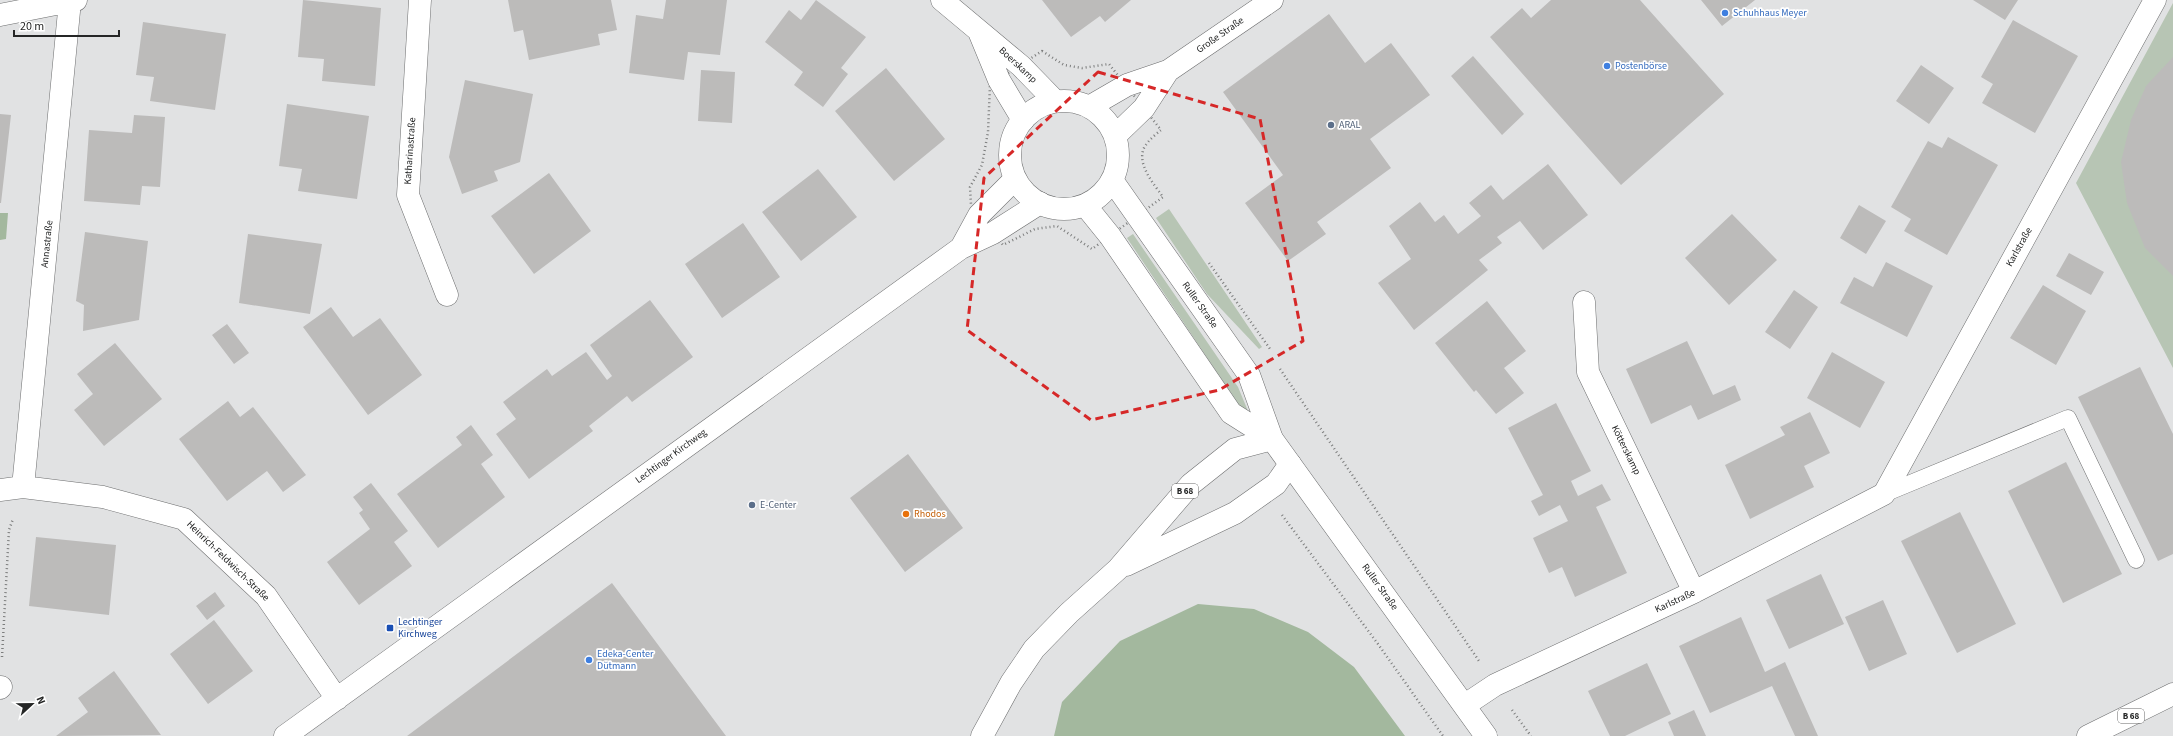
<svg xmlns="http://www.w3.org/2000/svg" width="2173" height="736" font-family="'Source Sans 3',sans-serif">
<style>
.green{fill:#b7c5b4}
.forest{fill:#a3b89e}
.building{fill:#bcbbba}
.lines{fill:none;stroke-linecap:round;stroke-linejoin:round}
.lane-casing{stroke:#6d6e6f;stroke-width:17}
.street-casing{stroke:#6d6e6f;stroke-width:23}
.secondary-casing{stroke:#6d6e6f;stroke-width:23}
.highway-casing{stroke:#6d6e6f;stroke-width:23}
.path{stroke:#7c7d7d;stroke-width:2.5;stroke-dasharray:1 3;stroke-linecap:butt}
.lane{stroke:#fff;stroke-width:16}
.street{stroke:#fff;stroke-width:22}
.secondary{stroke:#fff;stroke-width:22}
.highway{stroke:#fff;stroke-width:22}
.marked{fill:none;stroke:#d62828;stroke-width:3;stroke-dasharray:8 5;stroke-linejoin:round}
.shop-dot{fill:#3f7fe0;stroke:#fff;stroke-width:1.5}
.service-dot{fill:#5c6f8a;stroke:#fff;stroke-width:1.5}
.food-dot{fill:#e8710a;stroke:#fff;stroke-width:1.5}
.transit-dot{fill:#1a4fb4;stroke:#fff;stroke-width:1.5}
.labels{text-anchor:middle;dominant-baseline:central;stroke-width:3.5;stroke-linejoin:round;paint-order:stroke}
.shield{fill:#fff;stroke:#666767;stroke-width:1}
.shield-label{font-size:9px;font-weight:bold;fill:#252626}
.shop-label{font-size:10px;fill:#366cbe;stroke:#fff;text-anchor:start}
.street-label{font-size:10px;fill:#252626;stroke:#fff}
.service-label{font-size:10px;fill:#4e5e75;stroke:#fff;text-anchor:start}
.food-label{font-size:10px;fill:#c56008;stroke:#fff;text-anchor:start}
.transit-label{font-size:10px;fill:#164399;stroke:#fff;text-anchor:start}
</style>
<rect width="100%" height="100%" fill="#e1e2e3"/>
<path class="green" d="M2173 3V368L2076 183Z
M1169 209 1262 347 1259 349 1207 294 1156 218Z
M1133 234 1238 387 1248 411 1244 413 1127 238Z"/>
<path class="forest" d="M0 213H8L6 239 0 240Z
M1198 604 1254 609 1308 632 1354 667 1405 736H1054L1062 702 1120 641Z"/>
<path class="building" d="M303 0 381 8 375 86 322 81 324 59 298 57Z
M508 0H611L617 30 598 34 600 45 529 60 523 30 514 32Z
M666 0H727L720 55 688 52 684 80 629 73 636 15 663 19Z
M816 0 866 37 841 68 848 74 823 107 794 85 803 72 765 42 789 10 801 20Z
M1042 0H1131L1105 22 1100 16 1071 37Z
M1551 0H1640L1724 94 1621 185 1490 37 1522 8 1531 18Z
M1701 0H1755L1722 26Z
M1973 0H2018L2005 20Z
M1329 14 1365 63 1391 43 1430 95 1370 139 1391 168 1317 222 1326 234 1288 261 1245 203 1283 175 1223 92Z
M2013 20 2078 56 2035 133 1982 103 1993 84 1981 77Z
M143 22 226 34 215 110 150 101 154 77 136 75Z
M1473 56 1524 114 1502 135 1451 76Z
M2173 57V276L2145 248 2127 203 2121 162 2131 120 2146 86Z
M1921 65 1954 88 1929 124 1896 101Z
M886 68 945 139 894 181 835 111Z
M701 70 735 72 732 123 698 121Z
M465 80 533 94 520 162 494 171 498 181 462 194 449 157Z
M287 104 369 116 357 199 298 191 302 169 279 166Z
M0 114 11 115 1 203H0Z
M134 115 165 117 160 187 142 186 140 205 84 201 89 130 132 133Z
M1948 137 1998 165 1947 255 1904 231 1911 219 1891 207 1928 141 1942 148Z
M1548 164 1588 215 1543 250 1520 221 1497 237 1502 243 1479 260 1488 270 1414 330 1378 283 1411 259 1389 226 1420 202 1435 222 1444 215 1458 234 1481 216 1469 203 1491 185 1503 200Z
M818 169 857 217 801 261 762 212Z
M549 173 591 231 534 274 491 216Z
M1859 205 1886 221 1866 254 1840 238Z
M1732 214 1777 260 1729 305 1685 258Z
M743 223 780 277 722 318 685 264Z
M85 232 148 241 139 320 83 331 84 305 76 301Z
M248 234 322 244 310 314 239 303Z
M2069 253 2104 272 2091 295 2056 276Z
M1886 262 1933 286 1907 337 1840 303 1854 277 1873 287Z
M2043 285 2086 311 2056 365 2010 338Z
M1794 290 1818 307 1790 349 1765 332Z
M650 300 693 357 632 402 627 396 589 426 593 431 529 479 496 434 516 419 503 402 547 369 552 376 586 352 607 380 612 376 590 345Z
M1487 301 1526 351 1504 368 1524 393 1496 414 1476 390 1474 392 1435 343Z
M331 307 353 337 380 318 422 375 368 415 303 327Z
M227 324 249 353 234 364 212 335Z
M1687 341 1713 395 1735 385 1741 400 1698 420 1691 405 1651 424 1626 369Z
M115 343 162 399 104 446 74 410 93 394 77 374Z
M1832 352 1885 382 1860 428 1807 398Z
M2140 367 2173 434V554L2158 561 2078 397Z
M228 401 240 417 253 407 306 475 283 492 267 471 227 501 179 439Z
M1556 403 1591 471 1571 481 1578 496 1602 484 1611 500 1596 507 1627 573 1575 597 1562 567 1549 573 1533 538 1568 521 1560 505 1539 516 1531 501 1543 495 1508 428Z
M1810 412 1830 453 1804 466 1814 487 1750 519 1725 465 1785 435 1780 427Z
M471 425 493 455 481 464 505 497 438 548 397 494 462 445 456 437Z
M908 454 963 528 905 572 850 498Z
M2066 462 2122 574 2063 603 2008 491Z
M371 483 408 531 394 542 412 566 359 605 327 562 370 529 359 513 363 510 353 497Z
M1960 512 2016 624 1957 653 1901 541Z
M36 537 116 545 109 615 29 606Z
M1821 574 1844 624 1789 649 1766 600Z
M612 583 726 736H407Z
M215 592 225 606 207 620 196 606Z
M1883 600 1907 654 1869 671 1845 617Z
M1741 617 1765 672 1785 662 1818 736H1795L1772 686 1710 713 1679 646Z
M214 620 253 671 208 704 170 654Z
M1647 663 1671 714 1625 736H1610L1588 691Z
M114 671 161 735 56 736 88 712 78 698Z
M1694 710 1706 736H1674L1668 722Z"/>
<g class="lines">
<g class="lane-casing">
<path id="lane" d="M1884 494 2068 418 2136 560"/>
</g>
<g class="street-casing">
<path id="street" d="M420 0 408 195 447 295
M942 0 1021 66 1055 101
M0 15 76 0
M980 34 999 80 1023 120
M961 248 979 215 1015 179
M1584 302 1588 372 1694 592
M23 487 70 1
M0 490 23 487 103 497 184 519 266 596 337 699
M0 688 1 687
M1465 705 1495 685 1694 592 1884 494 2155 0
M285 736 961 248 993 233 1040 203"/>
</g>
<g class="secondary-casing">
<path id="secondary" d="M1010 155a54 54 0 1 1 108 0a54 54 0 1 1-108 0Z
M1089 107 1127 85 1168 71 1272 0
M1115 136 1144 108 1168 71
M1112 180 1249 375 1272 439 1486 736
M1085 205 1110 236 1231 413 1272 439"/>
</g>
<g class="highway-casing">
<path id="highway" d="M1126 565 1235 513 1276 484 1290 464
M982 736 1011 683 1034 649 1069 613 1118 569 1191 484 1235 449 1272 439
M2088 736 2173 694"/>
</g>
<path class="path" d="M1042 51 1064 65 1082 68 1109 64 1161 130C1156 134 1149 140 1145 146 1135 163 1154 184 1163 197L1092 249 1057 226 1035 229 1003 245 971 205 970 187 982 165 988 132 990 85Z
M1209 263 1270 349
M1280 369 1479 661
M1282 515 1378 644 1443 736
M2 657 9 530 13 519
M1512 710 1531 736"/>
<use href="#lane" class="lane"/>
<use href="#street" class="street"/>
<use href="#secondary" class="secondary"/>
<use href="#highway" class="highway"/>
</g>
<path class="marked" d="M1098 72 1260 119 1303 341 1219 390 1091 420 967 330 984 178Z"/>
<g class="shop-dot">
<circle cx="1725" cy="13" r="4"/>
<circle cx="1607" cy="66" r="4"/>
<circle cx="589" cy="660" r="4"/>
</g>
<g class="service-dot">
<circle cx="1331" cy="125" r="4"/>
<circle cx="752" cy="505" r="4"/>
</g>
<circle class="food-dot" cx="906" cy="514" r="4"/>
<rect class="transit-dot" x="386" y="624" width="8" height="8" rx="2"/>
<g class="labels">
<g class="shield">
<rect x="1172" y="484" width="26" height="14" rx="3"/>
<rect x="2118" y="709" width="26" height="14" rx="3"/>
</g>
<g class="shield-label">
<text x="1185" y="491">B 68</text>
<text x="2131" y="716">B 68</text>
</g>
<g class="shop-label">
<text x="1733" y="13">Schuhhaus Meyer</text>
<text x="1615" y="66">Postenbörse</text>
<text x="597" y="654">Edeka-Center<tspan x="597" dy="12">Dütmann</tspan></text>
</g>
<g class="street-label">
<text transform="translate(1220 35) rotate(-35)">Große Straße</text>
<text transform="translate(1018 65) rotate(43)">Boerskamp</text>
<text transform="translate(410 151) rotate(-86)">Katharinastraße</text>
<text transform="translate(47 244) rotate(-84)">Annastraße</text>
<text transform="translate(2019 247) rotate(-61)">Karlstraße</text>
<text transform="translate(1200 305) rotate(55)">Ruller Straße</text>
<text transform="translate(1626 450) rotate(64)">Kötterskamp</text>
<text transform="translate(671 456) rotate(-36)">Lechtinger Kirchweg</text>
<text transform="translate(228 561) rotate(44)">Heinrich-Feldwisch-Straße</text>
<text transform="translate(1380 587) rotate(54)">Ruller Straße</text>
<text transform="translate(1675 601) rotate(-25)">Karlstraße</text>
</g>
<g class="service-label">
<text x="1339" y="125">ARAL</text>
<text x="760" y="505">E-Center</text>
</g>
<g class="food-label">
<text x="914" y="514">Rhodos</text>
</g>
<g class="transit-label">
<text x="398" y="622">Lechtinger<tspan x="398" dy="12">Kirchweg</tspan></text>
</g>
</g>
<g transform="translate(32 704) rotate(68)" stroke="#ffffff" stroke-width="3" paint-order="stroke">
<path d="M0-3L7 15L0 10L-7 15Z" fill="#252626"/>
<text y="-6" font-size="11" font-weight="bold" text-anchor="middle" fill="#252626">N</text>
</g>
<path d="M14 30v6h105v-6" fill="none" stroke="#252626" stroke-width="2"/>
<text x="20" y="30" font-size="12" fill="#252626" stroke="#ffffff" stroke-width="3" paint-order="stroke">20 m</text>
</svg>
